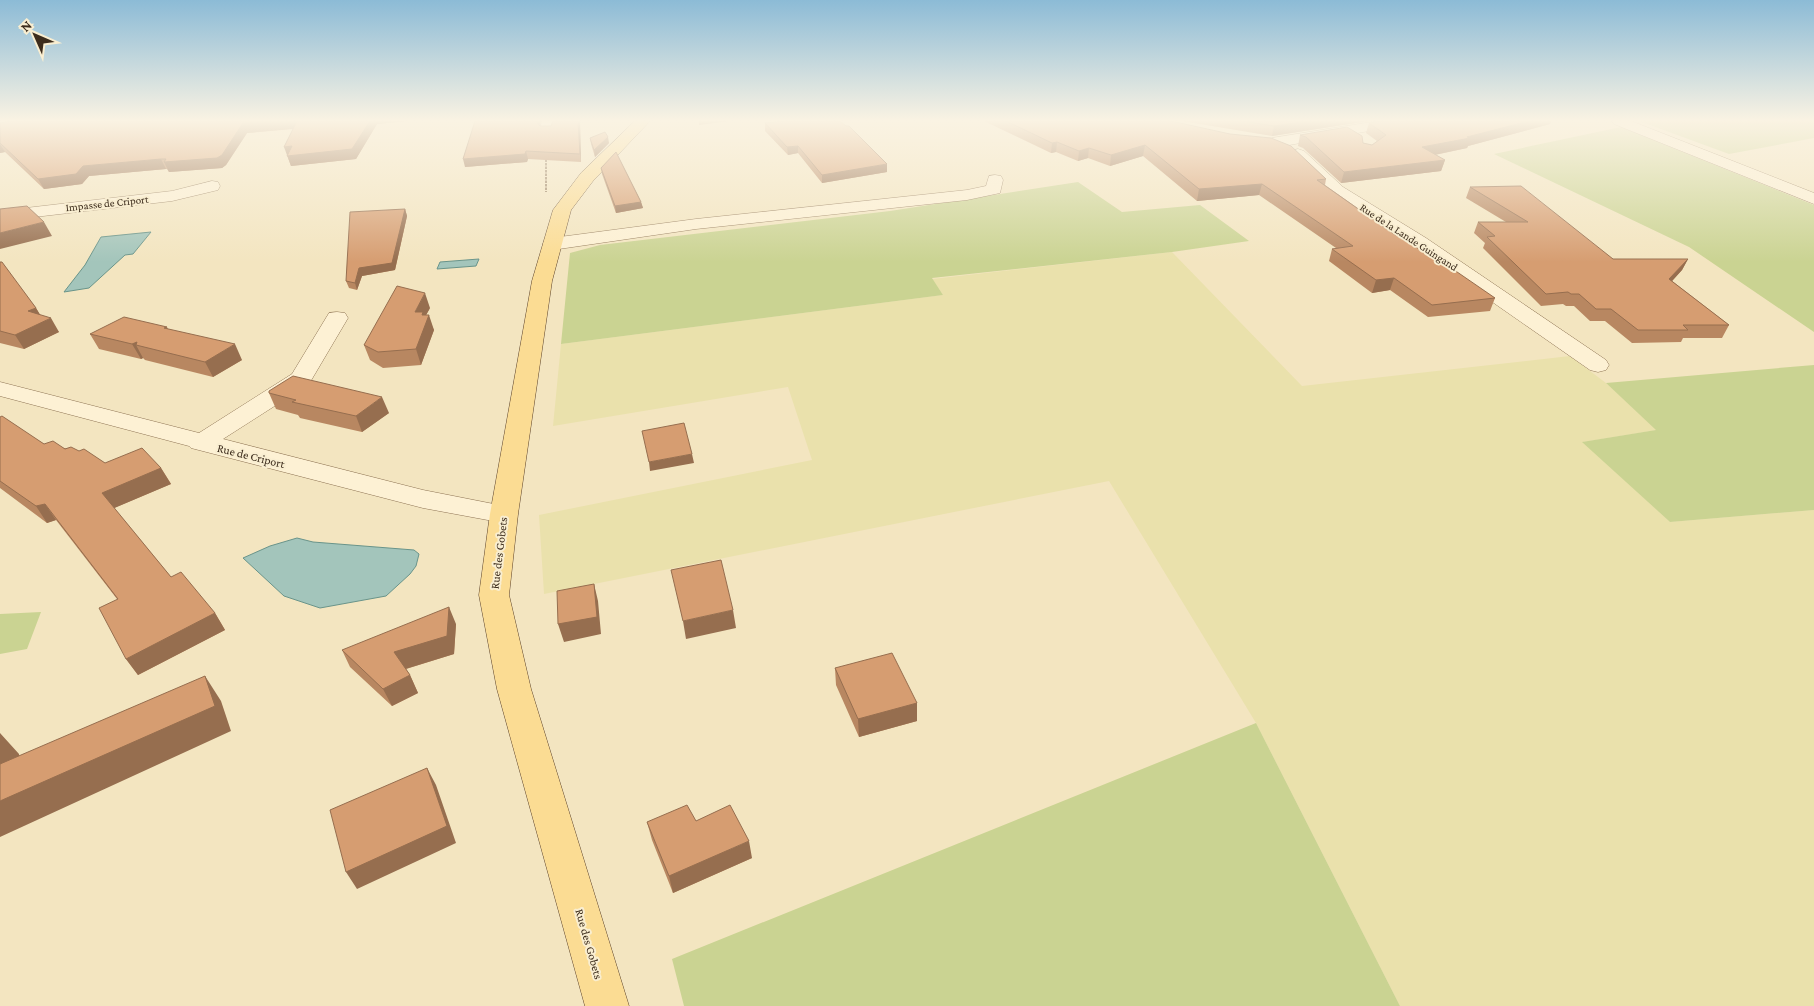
<svg xmlns="http://www.w3.org/2000/svg" width="1814" height="1006" font-family="'Crimson Pro',serif">
<style>
.farmland{fill:#eae1ac}
.green{fill:#cad392}
.water{fill:#a3c5bb;stroke:#69948a}
.lines{fill:none;stroke-linecap:round;stroke-linejoin:round}
.minor-casing{stroke:#8f7555;stroke-width:1}
.major-casing{stroke:#5c422a;stroke-width:1}
.path{stroke:#8f7555;stroke-width:2;stroke-dasharray:2.5 1;stroke-linecap:butt}
.minor{fill:#fdf1d4;fill-rule:evenodd}
.major{fill:#fbdc93;fill-rule:evenodd}
.wall{fill:#b88761}
.shaded-wall{fill:#966e4f}
.building{fill:#d69d71;stroke:#966e4f}
.labels{text-anchor:middle;dominant-baseline:central;stroke-width:4;stroke-linejoin:round;paint-order:stroke}
.far-street-label{font-size:11px;fill:#3c2c1c;stroke:#f9eed1}
.street-label{font-size:12px;fill:#3c2c1c;stroke:#f9eed1}
</style>
<rect width="100%" height="100%" fill="#f3e5c0"/>
<path class="farmland" d="M1172 252 1302 386 1570 356 1606 383 1657 430 1583 442 1670 522 1814 510V1006H1400L1256 723 1109 481 544 594 539 515 812 460 788 387 553 426 561 344 943 295 932 279Z"/>
<path class="green" d="M1639 121H1814V138L1729 154Z
M1621 127 1814 205V332L1689 247 1494 154Z
M1078 182 1122 212 1200 205 1249 241 1172 252 932 278 943 295 561 344 570 253 600 245 890 211Z
M1814 365V510L1670 522 1582 442 1656 430 1606 383Z
M41 612 27 649 0 654V614Z
M1256 723 1400 1006H684L672 959Z"/>
<path class="water" d="M151 232 133 254 125 255 89 288 64 292 85 265 101 237Z
M479 259 476 266 437 269 440 262Z
M297 538 313 542 414 550 419 554 416 566 410 574 386 596 320 608 284 596 243 558 270 546Z"/>
<g class="lines">
<g class="minor-casing">
<path id="minor" d="M542 121H556L552 132H542L540 129Z
M1378 121H1410L1403 125 1272 148 1264 143 1272 138Z
M1612 121H1631L1814 193V204L1614 124Z
M1298 149 1304 151 1343 187 1426 238 1606 360 1609 365 1606 370 1598 372 1590 370 1412 246 1331 195 1292 157 1290 154 1292 151Z
M995 175 1001 176 1003 180 1000 193 967 200 696 229 552 250 545 248 543 244 545 240 552 238 696 219 967 190 986 186 989 176Z
M212 181 218 182 220 186 218 190 172 201 0 221V211L172 191Z
M337 312 345 313 348 318 309 384 223 439 423 490 514 508 518 514 514 520 504 523 423 508 191 448 189 446 0 396V382L199 433 292 374 329 313Z"/>
</g>
<g class="major-casing">
<path id="major" d="M635 121H650L593 181 571 210 552 281 518 514 509 595 531 689 629 1006H585L497 689 479 595 490 514 532 281 553 210 581 173Z"/>
</g>
<path class="path" d="M546 156V192"/>
<use href="#minor" class="minor"/>
<use href="#major" class="major"/>
</g>
<path class="wall" d="M11 121H408L377 124 356 159 291 166 287 155 293 129 247 133 226 165 222 168 169 172 167 169H166L89 176 82 184 44 189 5 152 0 153V123Z
M475 121H541L539 125 540 126H551L553 121H580L581 162 528 159 527 162 465 167Z
M984 121H1171L1326 179 1325 185 1394 234 1495 298 1490 311 1428 317 1390 290 1372 293 1329 261 1332 249 1336 248 1259 195 1197 201 1143 156 1110 166 1088 158 1078 161 1056 152 1051 153Z
M1182 121H1368L1272 136Z
M1382 121H1551L1550 124 1468 146 1467 148 1435 155 1445 160 1441 171 1341 183 1303 148 1298 146 1300 135 1363 143 1372 145 1377 141 1366 133 1369 123Z
M765 123 887 172 822 183 798 153 788 155 765 131Z
M590 138 609 143 595 157 591 144Z
M601 168 641 202 643 208 616 213 602 174Z
M1470 187 1613 259H1688L1682 270 1672 281 1729 325 1722 338H1683L1681 342 1632 343 1605 321H1590L1574 306H1566L1563 304 1541 306 1483 248 1485 243 1474 233 1478 222H1506L1466 198Z
M405 209 407 216 395 270 362 276 357 290 349 288 346 281Z
M0 262 36 308 40 315 59 332 24 349 0 343Z
M430 308 426 315 434 330 421 365 383 368 370 360 364 345Z
M167 327 168 329 242 360 213 377 145 360 143 358 141 359 99 349 90 334Z
M269 393 389 413 362 432 300 418 298 415 276 409Z
M0 417 44 444 79 451 105 463 161 468 171 484 114 508 171 577 215 613 225 630 138 675 126 659 117 599 56 520 47 523 0 488Z
M456 624 454 654 406 669 410 675 418 693 392 706 350 667 342 650Z
M835 668 917 703V721L859 737 836 685Z
M647 822 752 858 673 893 652 840Z"/>
<path class="shaded-wall" d="M273 121H299L301 128 247 133 226 165 222 168 169 172 164 162 243 123Z
M370 121H408L377 124 356 159 291 166 284 147Z
M537 121H541L538 130 537 123Z
M578 121H580L581 162 580 154Z
M699 121H730L699 125Z
M1307 121H1368L1272 136 1274 126Z
M1529 121H1551L1550 124 1468 146 1467 148 1419 158 1422 147Z
M608 137 609 143 595 157 594 150Z
M1057 142 1056 152 1051 153 1052 143Z
M0 144 5 152 0 153Z
M1145 145 1143 156 1110 166 1111 155Z
M798 146V153L788 155 787 147Z
M1089 148 1088 158 1078 161 1079 151Z
M526 151 528 159 527 162 465 167 463 159Z
M161 159 166 169 89 176 82 184 44 189 38 179 83 166Z
M1445 160 1441 171 1341 183 1344 172Z
M887 164V172L822 183V175Z
M1262 184 1259 195 1197 201 1199 189Z
M641 202 643 208 616 213 615 206Z
M405 209 407 216 395 270 362 276 357 290 355 283 359 268Z
M44 222 52 236 0 249V233Z
M1688 259 1682 270 1663 291 1669 279Z
M1394 278 1390 290 1372 293 1376 280Z
M425 293 430 308 425 317 429 315 434 330 421 365 416 349 415 312Z
M36 308 44 321 28 311Z
M51 318 59 332 24 349 15 335Z
M137 342 136 345 143 358 141 359 132 344Z
M235 344 242 360 213 377 205 362Z
M382 397 389 413 362 432 356 416Z
M692 454 694 463 650 471 649 462Z
M161 468 171 484 112 509 102 493Z
M45 504 56 520 47 523 36 506Z
M594 584 598 601 601 634 564 642 558 624Z
M449 607 456 624 454 654 402 670 394 652Z
M733 610 736 628 686 639 683 621Z
M215 613 225 630 138 675 126 659Z
M410 675 418 693 392 706 383 689Z
M205 676 221 701 231 731 0 837V801Z
M917 703V721L859 737 858 719Z
M0 733 19 754 23 789 0 764Z
M427 768 436 785 456 843 357 889 346 872Z
M749 841 752 858 673 893 669 876Z"/>
<path class="building" d="M11 121H273L243 123 222 155 217 158 164 162 166 159H161L83 166 76 174 38 179 0 143V123Z
M297 121H370L352 149 287 156 292 146 284 147Z
M475 121H537V123L540 126H551L553 121H578L580 154 526 151 525 154 463 159Z
M786 121H840L846 126H849L887 164 822 175 798 146 787 147 765 123Z
M1006 121H1171L1230 134 1271 138 1291 146 1326 179 1317 180 1394 234 1424 252H1428L1495 298 1432 305 1394 278 1376 280 1332 249 1353 246 1262 184 1199 189 1145 145 1111 155 1089 148 1079 151 1057 142 1052 143Z
M1243 121H1307L1274 126Z
M1382 121H1529L1467 137 1470 138 1422 147 1445 160 1344 172 1306 137 1300 135 1347 127 1362 136 1363 143 1372 145 1386 135 1369 123Z
M605 132 608 137 594 150 590 138Z
M616 152 641 202 615 206 601 168Z
M1521 186 1613 259H1688L1669 279 1729 325H1683L1688 330H1638L1611 309H1596L1579 294H1571L1568 292 1546 294 1487 237 1495 236 1478 222H1528L1470 187Z
M27 206 44 222 0 233V209Z
M405 209 392 263 359 268 355 283 346 281 350 212Z
M0 262H2L36 308 28 311 51 318 15 335 0 331Z
M397 286 425 293 415 312H423L422 315H429L416 349 378 352 364 345Z
M124 317 167 327 164 328 235 344 205 362 136 345 137 342 132 344 90 334Z
M293 376 382 397 356 416 292 402 296 400 269 393V391Z
M2 416 44 444 53 441 65 449 71 447 79 451 84 449 105 463 142 448 161 468 102 493 171 577 181 572 215 613 126 659 99 608 118 599 45 504 36 506 0 481V417Z
M684 423 692 454 649 462 642 431Z
M721 560 733 610 683 621 671 570Z
M594 584 597 617 558 624 557 591Z
M449 607 447 636 394 652 410 675 383 689 342 650Z
M892 653 917 703 858 719 835 668Z
M205 676 215 706 0 801V764Z
M427 768 447 826 346 872 330 810Z
M687 805 696 821 730 805 749 841 669 876 647 822Z"/>
<linearGradient id="sky" x2="0" y2="1"><stop stop-color="#8cbbd6"/><stop offset="0.46" stop-color="#faf3e3"/><stop offset="1" stop-color="#faf3e3" stop-opacity="0"/></linearGradient>
<rect width="1814" height="262" fill="url(#sky)"/>
<g class="labels">
<g class="far-street-label">
<text transform="translate(107 203) rotate(-6)">Impasse de Criport</text>
<text transform="translate(1409 237) rotate(33)">Rue de la Lande Guingand</text>
</g>
<g class="street-label">
<text transform="translate(251 456) rotate(14)">Rue de Criport</text>
<text transform="translate(499 553) rotate(-83)">Rue des Gobets</text>
<text transform="translate(589 944) rotate(74)">Rue des Gobets</text>
</g>
</g>
<g transform="translate(35 35) rotate(315)" stroke="#f9eed1" stroke-width="4" paint-order="stroke">
<path d="M0-4L9 19L0 12L-9 19Z" fill="#3c2c1c"/>
<text y="-8" font-size="14" font-weight="bold" text-anchor="middle" fill="#3c2c1c">N</text>
</g>
</svg>
